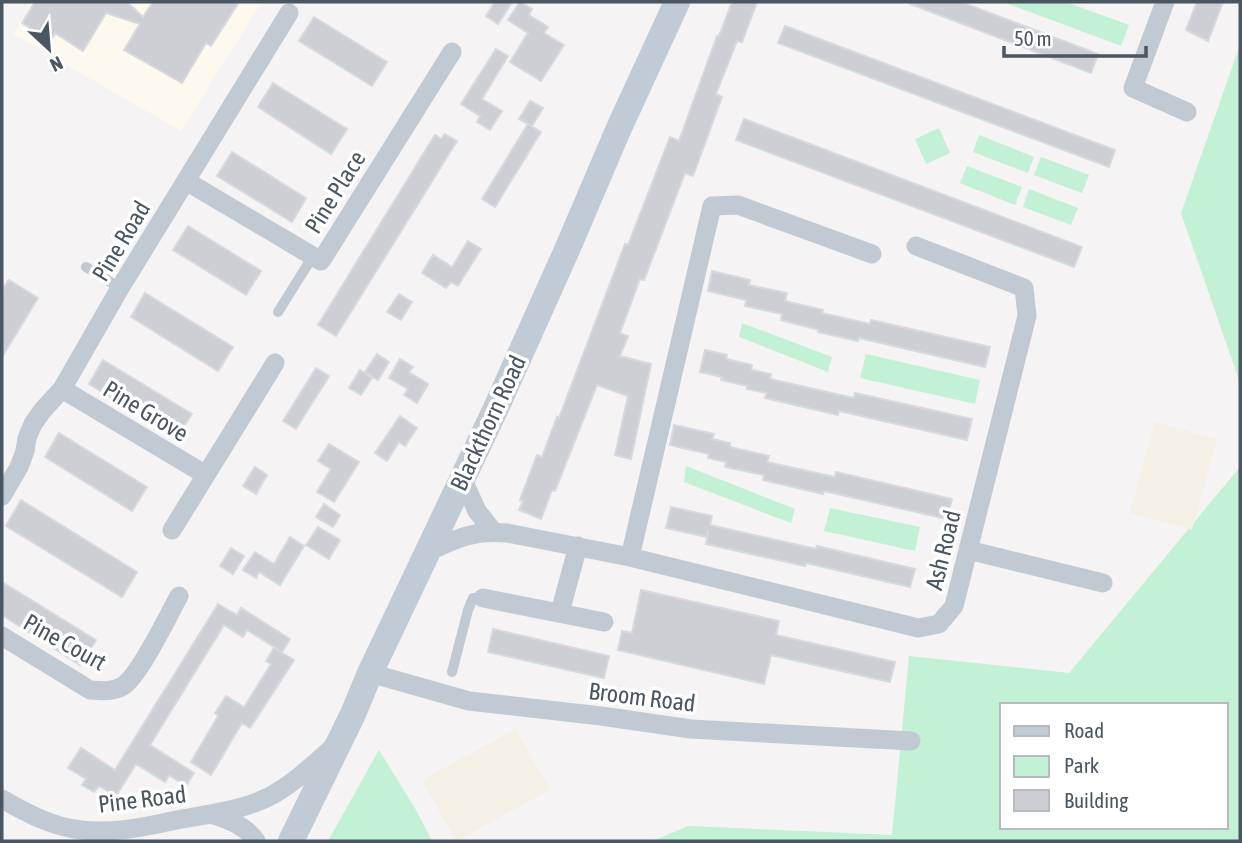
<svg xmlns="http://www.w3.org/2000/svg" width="1242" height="843" font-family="'Asap Condensed',sans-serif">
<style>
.commercial{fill:#fdf9ef}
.green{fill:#c3f1d5;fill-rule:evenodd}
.sand{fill:#f5f0e5}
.building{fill:#cdcfd5;stroke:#d7d9de;stroke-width:2}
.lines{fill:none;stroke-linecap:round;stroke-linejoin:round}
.lane{stroke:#c1cad2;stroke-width:10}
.street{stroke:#c1cad2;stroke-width:19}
.secondary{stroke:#c1cbd6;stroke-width:26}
.labels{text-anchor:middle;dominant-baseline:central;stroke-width:7;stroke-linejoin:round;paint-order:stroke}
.street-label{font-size:24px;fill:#4a5661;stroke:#fff}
</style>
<rect width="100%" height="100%" fill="#f5f3f3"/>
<path class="commercial" d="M32 2H262L181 131 13 34Z"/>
<path class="green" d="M1003 2H1066L1129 25 1121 46Z
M1240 45V383L1181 213Z
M939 128 950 153 926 164 915 139Z
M979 135 1034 157 1028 173 973 152Z
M1041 157 1089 175 1082 193 1034 175Z
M967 166 1022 187 1015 205 960 183Z
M1029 189 1078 208 1071 225 1023 207Z
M742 323 832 357 828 372 739 337Z
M866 354 980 380 975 404 860 378Z
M686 466 795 509 791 523 684 482Z
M1240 467V841H653L688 826 892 835 909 656 1069 673ZM1002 705H1226V827H1002Z
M830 508 920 527 915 551 824 531Z
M379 750 416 810 432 841H328Z"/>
<path class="sand" d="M1155 422 1217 439 1192 530 1130 513Z
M516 729 550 790 456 841 422 780Z"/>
<path class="building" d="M35 2H127L143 17 153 2H239L211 46 206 43 182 83 124 50 140 24 106 13 83 51 55 33 51 41 22 23Z
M495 2H512L498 24 486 16Z
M520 2 532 9 529 15 548 27 544 33 564 45 541 81 510 62 528 33 508 20Z
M732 2H757L742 42 737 41 716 94 722 97 693 176 685 173 644 280 640 279 620 333 628 336 620 356 651 364 631 459 615 455 628 396 597 385 555 491 552 490 541 519 519 510 523 501 520 500 537 455 542 457 557 417 559 418 625 244 628 245 670 137 679 141 717 36H719Z
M908 2H961L1098 54 1091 73 908 3Z
M1197 2H1223L1208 41 1186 30Z
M314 17 387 62 372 86 299 41Z
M785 26 1115 150 1109 167 778 43Z
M496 49 508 56 482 99 502 111 490 130 477 122 480 116 461 104Z
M273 83 347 129 331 154 258 107Z
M530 101 543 108 532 126 519 119Z
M744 119 1082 247 1074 267 736 140Z
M528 124 541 132 495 207 482 199Z
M445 134 457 141 336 336 318 325 435 135 441 139Z
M232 152 306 198 292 222 217 176Z
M188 226 261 271 246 295 173 250Z
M468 241 481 249 458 286 451 282 446 288 422 273 433 255 452 267Z
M712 271 750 280 749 285 787 293 785 301 823 310 822 313 870 324 871 320 990 347 985 367 859 338 858 341 818 332 819 330 781 320 782 314 745 306 746 300 708 291Z
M9 280 38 298 2 357V290Z
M145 293 233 347 218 371 131 317Z
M399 294 412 302 401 320 387 312Z
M705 350 727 355 726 359 752 365 751 370 771 374 770 379 854 398 855 393 972 419 967 440 839 411 838 415 765 398 767 393 747 389V386L721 380 722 377 700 372Z
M377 354 389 362 378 380 365 372Z
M400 359 413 367 409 372 428 384 417 403 404 395 408 389 389 378Z
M103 360 192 414 176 438 89 384Z
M316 368 329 376 296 429 283 421Z
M360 370 372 378 361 395 349 388Z
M400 416 417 428 405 446 399 442 387 461 375 453Z
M674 425 714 434 712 439 730 443V447L769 456 767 462 835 477 836 472 952 499 947 519 824 491 823 494 763 480 764 475 725 467 726 462 708 458 709 454 670 445Z
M59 433 147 487 132 511 45 457Z
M329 444 359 462 334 502 317 492 331 469 318 461Z
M255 467 267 475 256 494 243 486Z
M21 500 137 572 122 597 6 526Z
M324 504 340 515 333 527 316 517Z
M671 507 712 516 710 525 816 549 817 546 915 569 910 587 806 563 805 566 706 544 708 531 707 537 666 528Z
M318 527 340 540 329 559 306 545Z
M290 537 304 546 280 585 259 572 256 578 243 570 255 552 274 564Z
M231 548 244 556 233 574 220 566Z
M2 582 96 640 80 665 2 615Z
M641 590 779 621 776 635 895 662 890 682 771 655 764 684 618 650 622 631 632 633Z
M218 604 237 615 241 608 290 639 282 652 247 630 243 637 224 625 150 745 194 773 186 786 169 775 165 782 136 764 116 796 99 786 94 792 82 785 86 779 68 768 81 748 115 770Z
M493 629 609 656 604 678 488 652Z
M274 648 294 660 250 728 242 723 211 775 191 762 218 716 215 713 226 696 244 707 271 664 266 661Z"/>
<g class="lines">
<path class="lane" d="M86 267 120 288
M278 312 313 256
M452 672 468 610 473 598H483"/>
<path class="street" d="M1165 2 1133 88 1187 112
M186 181 321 261 452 52
M62 389 206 475
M463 480 477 511 493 531
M2 496 19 467 25 451 27 438 33 424 42 411 62 389 120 288 289 13
M172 530 275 363
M968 550 1103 583
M428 552C457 538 474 530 507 533L630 557 918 628 939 624 954 606 1027 316 1024 288 916 246
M630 557 712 206 738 205 872 254
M483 598 604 622
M560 612 578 546
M2 636 90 690C101 691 113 692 123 686 140 675 168 616 179 596
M370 673 469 701 601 716 691 729 911 741
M2 799C26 813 53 827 81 830 115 834 149 826 182 819 215 813 251 809 279 791 299 779 316 762 333 747
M211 814C229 820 245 825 256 841"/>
<path class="secondary" d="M291 841 353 714 370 673 496 408 566 252 619 128 677 2"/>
</g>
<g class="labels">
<g class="street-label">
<text transform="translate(335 192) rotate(-58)">Pine Place</text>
<text transform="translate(121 241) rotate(-59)">Pine Road</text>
<text transform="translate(146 411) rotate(31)">Pine Grove</text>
<text transform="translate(488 423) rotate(-65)">Blackthorn Road</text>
<text transform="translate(943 550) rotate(-76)">Ash Road</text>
<text transform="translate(65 642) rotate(29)">Pine Court</text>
<text transform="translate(642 697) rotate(7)">Broom Road</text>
<text transform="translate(142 799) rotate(-7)">Pine Road</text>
</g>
</g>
<rect width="1242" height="843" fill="none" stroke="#4a5661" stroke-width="7"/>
<rect x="1000" y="703" width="228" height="126" fill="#ffffff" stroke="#b7bbc0" stroke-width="2"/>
<rect x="1014" y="726" width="35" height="10" fill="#c1cbd6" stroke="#b7bbc0" stroke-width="2"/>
<text x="1064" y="738" font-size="21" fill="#4a5661">Road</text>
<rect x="1014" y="756" width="35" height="21" fill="#c3f1d5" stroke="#b7bbc0" stroke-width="2"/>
<text x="1064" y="773" font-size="21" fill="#4a5661">Park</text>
<rect x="1014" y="790" width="35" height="21" fill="#cdcfd5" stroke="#b7bbc0" stroke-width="2"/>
<text x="1064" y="808" font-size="21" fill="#4a5661">Building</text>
<g transform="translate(49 49) rotate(154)" stroke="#ffffff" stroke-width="5" paint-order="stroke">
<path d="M0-5L12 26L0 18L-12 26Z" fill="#4a5661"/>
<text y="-10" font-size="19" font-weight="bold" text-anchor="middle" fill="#4a5661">N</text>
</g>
<path d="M1004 46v10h142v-10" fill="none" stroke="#4a5661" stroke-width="3.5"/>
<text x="1014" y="46" font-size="21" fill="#4a5661" stroke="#ffffff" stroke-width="5" paint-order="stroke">50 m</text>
</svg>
